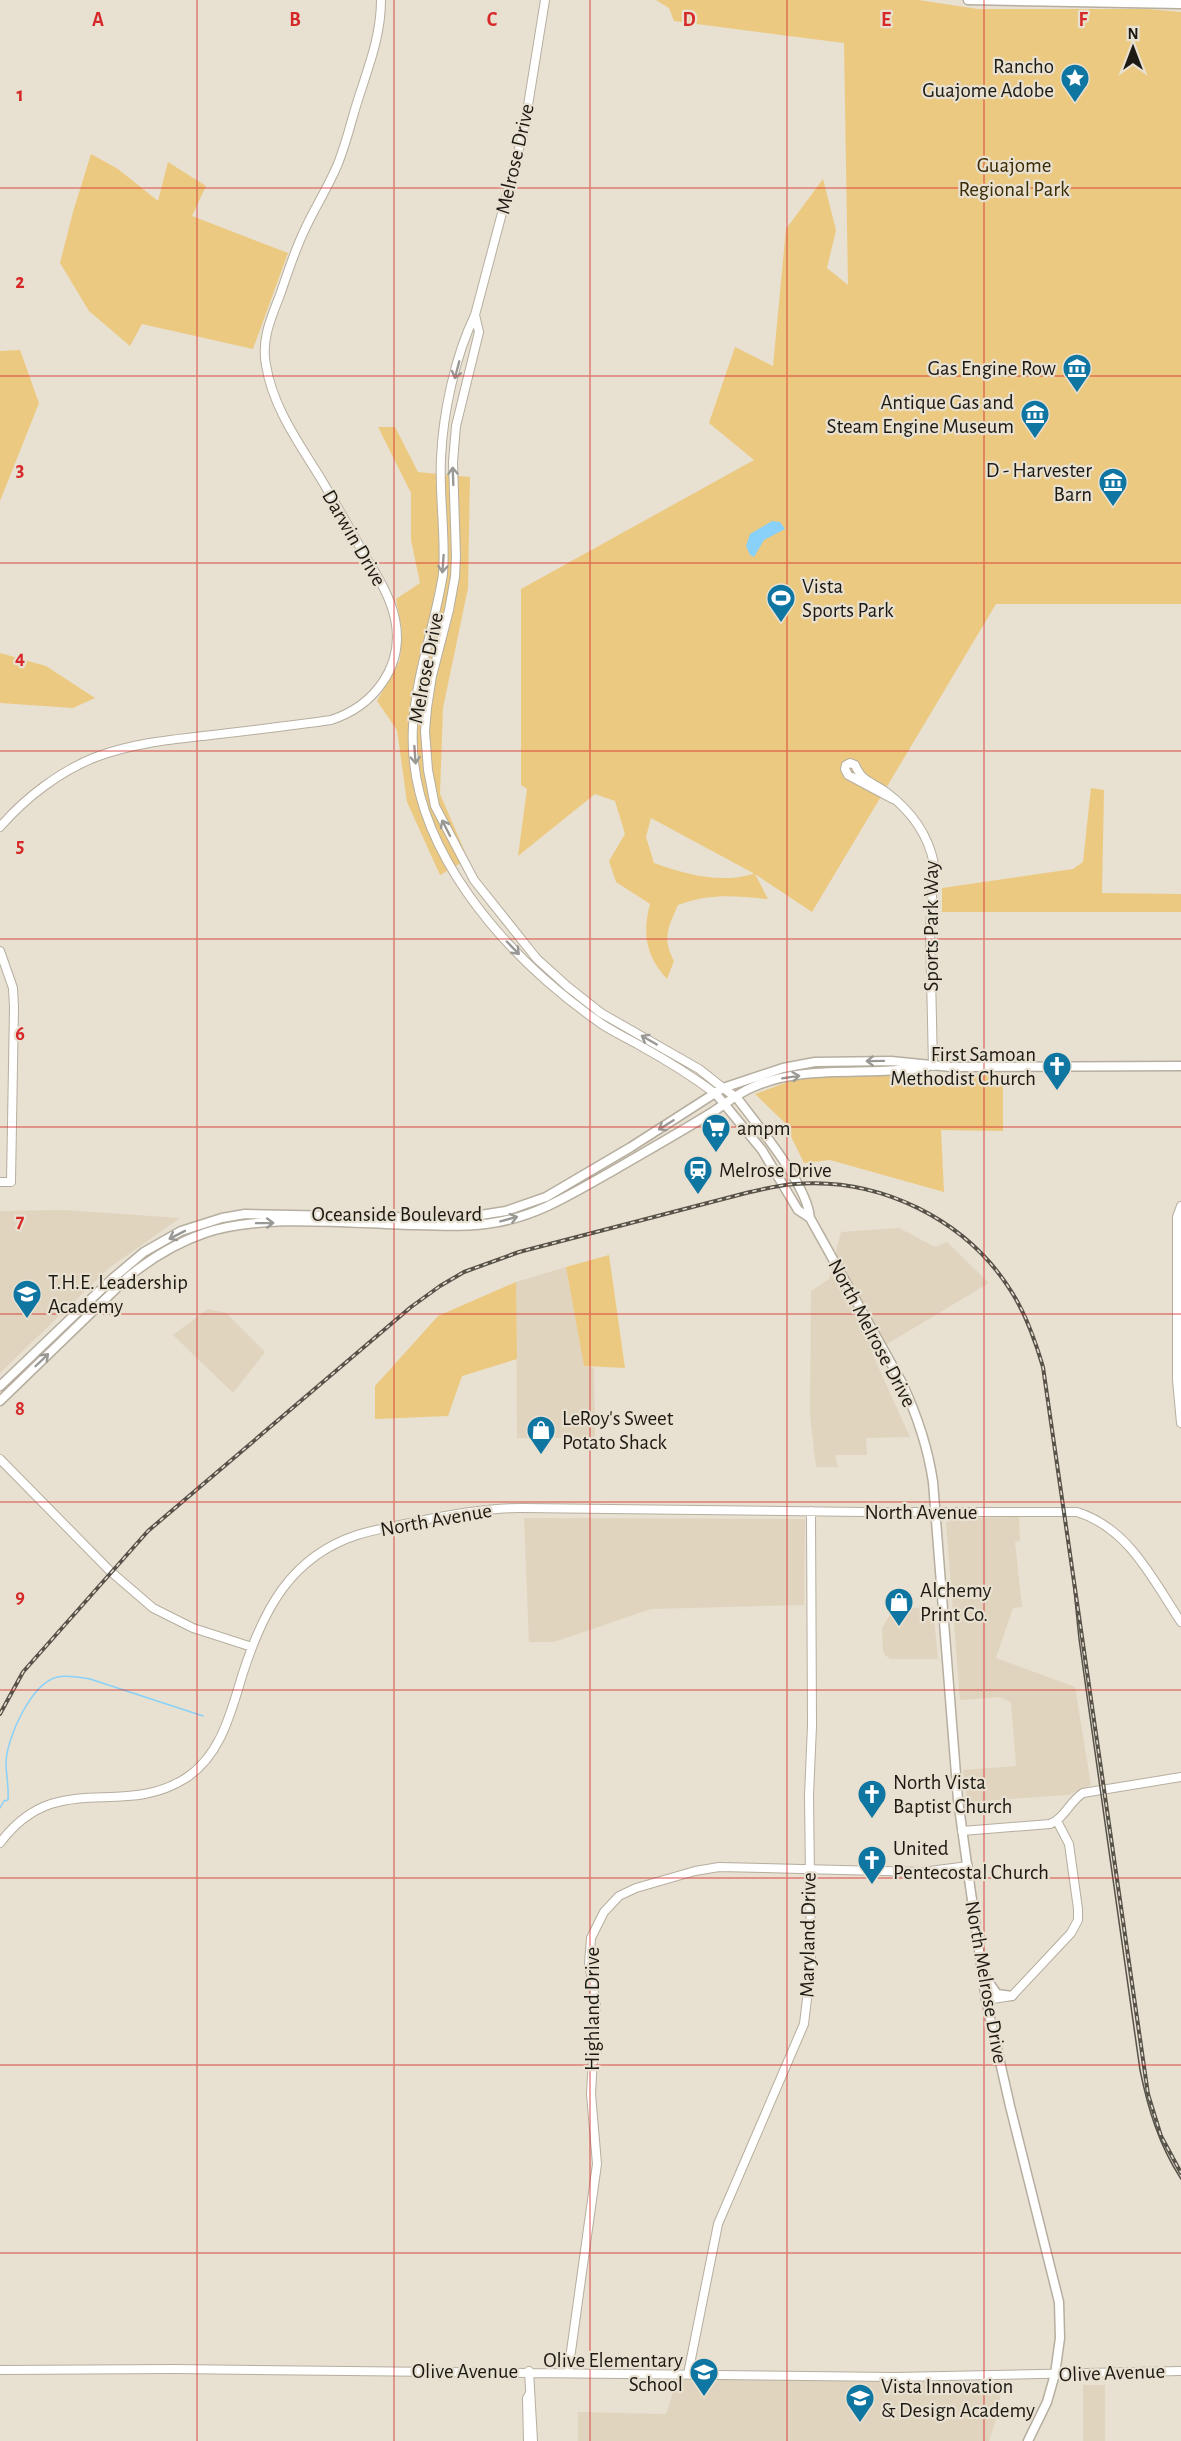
<svg xmlns="http://www.w3.org/2000/svg" width="1181" height="2441" font-family="'Alegreya Sans',sans-serif">
<style>
.built{fill:#e0d4be}
.green{fill:#ecc980;fill-rule:evenodd}
.water{fill:#89d1f9}
.lines{fill:none;stroke-linecap:round;stroke-linejoin:round}
.stream{stroke:#89d1f9;stroke-width:1.5}
.secondary-casing{stroke:#b6ae9f;stroke-width:10}
.primary-casing{stroke:#b6ae9f;stroke-width:11}
.secondary{stroke:#fff;stroke-width:8}
.primary{stroke:#fff;stroke-width:8}
.tram{stroke:#57534a;stroke-width:1.5}
.rail-casing{stroke:#57534a;stroke-width:4}
.rail{stroke:#e8e0d0;stroke-width:1.5;stroke-dasharray:4.5;stroke-linecap:butt}
.oneway{stroke:#999895}
.grid{fill:none;stroke:#d62828;stroke-width:1.5;stroke-opacity:0.55}
.labels{text-anchor:middle;dominant-baseline:central;stroke-width:4.5;stroke-linejoin:round;paint-order:stroke}
.poi-label{font-size:21px;fill:#1d1a14;stroke:#e8e0d0;text-anchor:start}
.street-label{font-size:21px;fill:#1d1a14;stroke:#e8e0d0}
.park-label{font-size:21px;fill:#3c2c05;stroke:#e8e0d0}
.grid-label{font-size:20px;text-anchor:middle;font-weight:bold;fill:#d62828;stroke:#e8e0d0;stroke-width:4.5;stroke-linejoin:round;paint-order:stroke}
</style>
<rect width="100%" height="100%" fill="#e8e0d0"/>
<path class="built" d="M64 1210 180 1218 109 1268 0 1373V1211Z
M899 1228 935 1247 947 1242 989 1283 872 1353 910 1437 866 1438 867 1455H835L838 1467H816L810 1415 811 1291 829 1279 841 1232Z
M566 1267 584 1366 594 1368 595 1438H517L516 1282Z
M208 1309 226 1313 265 1352 233 1393 173 1335Z
M1019 1517 1020 1541 1015 1542 1022 1607 1013 1608 996 1658 1075 1687 1091 1785 1068 1795 967 1802 963 1770 1016 1766 1011 1702 999 1697 960 1700 946 1523 951 1518Z
M524 1518 805 1519 804 1605 651 1609 554 1642H529Z
M933 1607 938 1659H890L885 1655 883 1651 882 1628 893 1609Z
M725 2379 999 2383 1000 2407 989 2441H578V2412L666 2414 677 2380Z
M1083 2385H1105V2441H1083Z"/>
<path class="green" d="M656 0H918L978 9H1148L1181 12V604H996L812 912 755 874 768 899C735 896 711 893 678 905 668 928 662 938 674 961L667 979C646 957 642 933 650 904L616 882 609 861 625 834 615 801 595 794 518 856 527 789 521 785V589L754 460 709 423 735 347 773 366 786 229 823 179 836 230 827 268 848 285 844 43 674 21 669 8ZM651 818 753 873V874C720 884 685 874 654 863L646 837Z
M91 154 118 169 158 201 168 162 206 186 192 216 288 253 253 349 142 324 130 346 89 311 60 263 73 212Z
M20 350 39 403 0 501V351Z
M378 427H395L418 472 470 477 468 588 443 708 440 794 468 859 440 875 407 802 397 730 377 701 400 660 402 630 396 599 420 583 411 540V493Z
M0 653 46 666 95 698 73 708 0 703Z
M1091 788 1104 790 1102 893 1181 894V912H942V888L1073 869 1083 862Z
M1003 1073V1131L941 1130 944 1192 830 1160 804 1163 784 1122 755 1094 793 1080 831 1075 922 1076Z
M609 1255 625 1368 584 1366 566 1267Z
M516 1282 517 1359 462 1376 448 1416 375 1419V1386L438 1316Z"/>
<path class="water" d="M772 521 780 522 785 529 764 540 754 557 750 555 746 546 750 534Z"/>
<g class="lines">
<path class="stream" d="M0 1808 4 1801 8 1800C9 1787 6 1775 6 1762 7 1737 31 1684 57 1677 67 1675 79 1677 90 1679L203 1716"/>
<g class="secondary-casing">
<path id="secondary" d="M545 0 524 130 475 315C455 356 443 413 441 458 439 497 446 536 443 574 435 625 416 674 413 726 406 846 505 955 596 1020 609 1030 625 1037 639 1045 666 1060 692 1076 716 1094
M475 315 479 332 456 426 453 462 456 556 455 577 449 610 432 676 427 708 425 731 428 770 435 806 474 880 537 959 568 987 601 1013 699 1069 723 1088
M893 799 848 775 845 769 846 765 850 763 855 765C863 783 871 781 886 792 910 810 928 833 934 864L930 930 933 1066
M0 827C25 798 60 771 96 757 130 744 167 740 203 736 246 731 289 726 331 720 374 706 405 666 395 619 390 595 376 574 364 554 350 529 336 504 321 479 299 443 273 408 266 365 261 340 271 318 280 295 288 272 295 249 306 227 316 206 328 187 337 166 345 147 350 126 356 106 367 70 381 38 381 0
M0 951 13 988 14 1007 11 1182H0
M1181 1206 1177 1217V1380L1181 1423
M0 1459 110 1571 153 1608 193 1628 252 1647
M962 1831 1050 1824C1065 1818 1069 1802 1083 1793L1181 1777
M0 1843C57 1767 120 1820 186 1778 222 1754 231 1711 243 1673 263 1611 290 1557 357 1535 376 1529 395 1526 415 1522 451 1514 485 1508 522 1508L864 1512H1077C1129 1528 1153 1580 1181 1622
M986 2000 1012 1996 1071 1933 1078 1920V1909L1069 1844 1057 1821
M0 2370 174 2369 895 2377 1181 2371
M529 2371 533 2441
M568 2373 597 2164 591 2094 596 2004 589 1964 591 1938 604 1912 619 1896 636 1888 695 1871 719 1867 922 1872 968 1866
M688 2374 718 2224 804 2024 811 1965 809 1795 812 1726 811 1511
M528 2441 527 2398 530 2393"/>
</g>
<g class="primary-casing">
<path id="primary" d="M968 0 1181 4
M723 1088 737 1098C758 1126 807 1184 810 1218L902 1383C917 1415 928 1448 933 1482L958 1800 986 2000 1010 2106 1059 2302 1060 2338 1055 2374 1047 2402 1028 2441
M716 1094 762 1150 798 1210 810 1218
M0 1386 112 1279 144 1252 181 1231 222 1218 245 1214 441 1218 468 1217 506 1211 546 1197 631 1147 723 1088 783 1068 815 1062 891 1061 951 1067 1181 1066
M0 1401 127 1278C151 1258 176 1243 205 1233 262 1213 355 1224 417 1225 444 1226 471 1227 498 1222 539 1215 573 1193 609 1173 643 1153 677 1134 711 1113 724 1105 738 1093 753 1087 808 1063 870 1077 927 1067
M985 1977 997 1994 1012 1996"/>
</g>
<use href="#secondary" class="secondary"/>
<use href="#primary" class="primary"/>
<path class="tram" d="M1070 1550 1079 1639 1140 2070C1148 2109 1159 2145 1181 2179"/>
<g class="rail-casing">
<path id="rail" d="M0 1714 23 1672 148 1531 411 1307 440 1286 464 1272 519 1252 750 1192C764 1189 780 1185 795 1184 879 1177 966 1219 1011 1291 1026 1314 1035 1340 1043 1367L1148 2094 1161 2136 1181 2173"/>
</g>
<use href="#rail" class="rail"/>
</g>
<defs><path id="oneway-shaft" d="M-6 0H5M1.5-3L5.5 0L1.5 3" fill="none" stroke-width="1.6" stroke-linecap="round" stroke-linejoin="round" transform="scale(1.5)"/></defs>
<g class="oneway">
<use href="#oneway-shaft" transform="translate(457 370) rotate(105)"/>
<use href="#oneway-shaft" transform="translate(453 476) rotate(-92)"/>
<use href="#oneway-shaft" transform="translate(443 564) rotate(94)"/>
<use href="#oneway-shaft" transform="translate(415 755) rotate(86)"/>
<use href="#oneway-shaft" transform="translate(446 828) rotate(-117)"/>
<use href="#oneway-shaft" transform="translate(513 948) rotate(46)"/>
<use href="#oneway-shaft" transform="translate(649 1040) rotate(-150)"/>
<use href="#oneway-shaft" transform="translate(875 1061) rotate(179)"/>
<use href="#oneway-shaft" transform="translate(791 1077) rotate(-9)"/>
<use href="#oneway-shaft" transform="translate(666 1125) rotate(148)"/>
<use href="#oneway-shaft" transform="translate(509 1219) rotate(-15)"/>
<use href="#oneway-shaft" transform="translate(265 1223) rotate(-1)"/>
<use href="#oneway-shaft" transform="translate(177 1235) rotate(153)"/>
<use href="#oneway-shaft" transform="translate(42 1360) rotate(-44)"/>
</g>
<path class="grid" d="M197 0V2441M394 0V2441M590 0V2441M787 0V2441M984 0V2441M0 188H1181M0 376H1181M0 563H1181M0 751H1181M0 939H1181M0 1127H1181M0 1314H1181M0 1502H1181M0 1690H1181M0 1878H1181M0 2065H1181M0 2253H1181"/>
<defs>
<g id="sight-pin" transform="scale(1.5)"><path d="M0 17L-7.5 6A9.5 9.5 0 1 1 7.5 6Z" fill="#0f76a2" stroke="#e8e0d0"/><path d="M0-6L1.8-2.2L6-1.7L2.9 1.2L3.7 5.4L0 3.3L-3.7 5.4L-2.9 1.2L-6-1.7L-1.8-2.2Z" fill="#fff"/></g>
<g id="museum-pin" transform="scale(1.5)"><path d="M0 17L-7.5 6A9.5 9.5 0 1 1 7.5 6Z" fill="#0f76a2" stroke="#e8e0d0"/><path d="M0-6L6-3V-2H-6V-3ZM-5-1h2V3h-2ZM-1-1h2V3h-2ZM3-1h2V3H3ZM-6 4H6V6H-6Z" fill="#fff"/></g>
<g id="stadium-pin" transform="scale(1.5)"><path d="M0 17L-7.5 6A9.5 9.5 0 1 1 7.5 6Z" fill="#0f76a2" stroke="#e8e0d0"/><path d="M0-5a6.5 5 0 1 0 0 10a6.5 5 0 1 0 0-10ZM-3.5-1.8h7v3.6h-7Z" fill="#fff"/></g>
<g id="church-pin" transform="scale(1.5)"><path d="M0 17L-7.5 6A9.5 9.5 0 1 1 7.5 6Z" fill="#0f76a2" stroke="#e8e0d0"/><path d="M-1.2-6h2.4v3.5h3.3v2.4h-3.3V6h-2.4V-.1h-3.3v-2.4h3.3Z" fill="#fff"/></g>
<g id="supermarket-pin" transform="scale(1.5)"><path d="M0 17L-7.5 6A9.5 9.5 0 1 1 7.5 6Z" fill="#0f76a2" stroke="#e8e0d0"/><path d="M-6-5.5h2.5l.6 2H6L4.5 2H-2.5L-4.4-4H-6ZM-1.5 3.2a1.3 1.3 0 1 0 .1 0ZM3 3.2a1.3 1.3 0 1 0 .1 0Z" fill="#fff"/></g>
<g id="station-pin" transform="scale(1.5)"><path d="M0 17L-7.5 6A9.5 9.5 0 1 1 7.5 6Z" fill="#0f76a2" stroke="#e8e0d0"/><path d="M-3-6H3Q5-6 5-4V2Q5 4 3 4L4.5 6H3L1.5 4h-3L-3 6H-4.5L-3 4Q-5 4-5 2V-4Q-5-6-3-6ZM-3.5-4v3h7v-3ZM-3.5 1v1.5H-2V1ZM2 1v1.5H3.5V1Z" fill="#fff"/></g>
<g id="school-pin" transform="scale(1.5)"><path d="M0 17L-7.5 6A9.5 9.5 0 1 1 7.5 6Z" fill="#0f76a2" stroke="#e8e0d0"/><path d="M0-5L7-2L0 1L-7-2ZM-4 1L0 2.5L4 1V4Q0 6-4 4Z" fill="#fff"/></g>
<g id="shop-pin" transform="scale(1.5)"><path d="M0 17L-7.5 6A9.5 9.5 0 1 1 7.5 6Z" fill="#0f76a2" stroke="#e8e0d0"/><path d="M-5-2.5h2.3a2.7 3.5 0 0 1 5.4 0H5L5.5 6h-11ZM-1.5-2.5h3a1.5 2.3 0 0 0-3 0Z" fill="#fff"/></g>
</defs>
<g fill-rule="evenodd">
<use href="#sight-pin" x="1075" y="78"/>
<use href="#museum-pin" x="1077" y="368"/>
<use href="#museum-pin" x="1035" y="414"/>
<use href="#museum-pin" x="1113" y="482"/>
<use href="#stadium-pin" x="781" y="598"/>
<use href="#church-pin" x="1057" y="1066"/>
<use href="#supermarket-pin" x="716" y="1128"/>
<use href="#station-pin" x="698" y="1170"/>
<use href="#school-pin" x="27" y="1294"/>
<use href="#shop-pin" x="541" y="1430"/>
<use href="#shop-pin" x="899" y="1602"/>
<use href="#church-pin" x="872" y="1794"/>
<use href="#church-pin" x="872" y="1860"/>
<use href="#school-pin" x="704" y="2372"/>
<use href="#school-pin" x="860" y="2398"/>
</g>
<g class="labels">
<g class="poi-label">
<text x="1054" y="66" text-anchor="end">Rancho<tspan x="1054" dy="24">Guajome Adobe</tspan></text>
<text x="1056" y="368" text-anchor="end">Gas Engine Row</text>
<text x="1014" y="402" text-anchor="end">Antique Gas and<tspan x="1014" dy="24">Steam Engine Museum</tspan></text>
<text x="1092" y="470" text-anchor="end">D - Harvester<tspan x="1092" dy="24">Barn</tspan></text>
<text x="802" y="586">Vista<tspan x="802" dy="24">Sports Park</tspan></text>
<text x="1036" y="1054" text-anchor="end">First Samoan<tspan x="1036" dy="24">Methodist Church</tspan></text>
<text x="737" y="1128">ampm</text>
<text x="719" y="1170">Melrose Drive</text>
<text x="48" y="1282">T.H.E. Leadership<tspan x="48" dy="24">Academy</tspan></text>
<text x="562" y="1418">LeRoy's Sweet<tspan x="562" dy="24">Potato Shack</tspan></text>
<text x="920" y="1590">Alchemy<tspan x="920" dy="24">Print Co.</tspan></text>
<text x="893" y="1782">North Vista<tspan x="893" dy="24">Baptist Church</tspan></text>
<text x="893" y="1848">United<tspan x="893" dy="24">Pentecostal Church</tspan></text>
<text x="683" y="2360" text-anchor="end">Olive Elementary<tspan x="683" dy="24">School</tspan></text>
<text x="881" y="2386">Vista Innovation<tspan x="881" dy="24">&amp; Design Academy</tspan></text>
</g>
<g class="street-label">
<text transform="translate(515 159) rotate(-77)">Melrose Drive</text>
<text transform="translate(354 538) rotate(60)">Darwin Drive</text>
<text transform="translate(426 668) rotate(-79)">Melrose Drive</text>
<text transform="translate(931 926) rotate(-90)">Sports Park Way</text>
<text x="397" y="1214">Oceanside Boulevard</text>
<text transform="translate(872 1333) rotate(62)">North Melrose Drive</text>
<text x="921" y="1512">North Avenue</text>
<text transform="translate(436 1520) rotate(-10)">North Avenue</text>
<text transform="translate(808 1935) rotate(-89)">Maryland Drive</text>
<text transform="translate(986 1982) rotate(80)">North Melrose Drive</text>
<text transform="translate(592 2009) rotate(-90)">Highland Drive</text>
<text x="465" y="2371">Olive Avenue</text>
<text transform="translate(1112 2373) rotate(-2)">Olive Avenue</text>
</g>
<g class="park-label">
<text x="1014" y="165">Guajome<tspan x="1014" dy="24">Regional Park</tspan></text>
</g>
</g>
<g class="grid-label">
<text x="98" y="26">A</text>
<text x="295" y="26">B</text>
<text x="492" y="26">C</text>
<text x="689" y="26">D</text>
<text x="886" y="26">E</text>
<text x="1083" y="26">F</text>
<text x="20" y="101">1</text>
<text x="20" y="288">2</text>
<text x="20" y="476">3</text>
<text x="20" y="664">4</text>
<text x="20" y="852">5</text>
<text x="20" y="1040">6</text>
<text x="20" y="1227">7</text>
<text x="20" y="1415">8</text>
<text x="20" y="1603">9</text>
</g>
<g transform="translate(1133 48)" stroke="#e8e0d0" stroke-width="4.5" paint-order="stroke">
<path d="M0-4.5L10 22L0 15L-10 22Z" fill="#1d1a14"/>
<text y="-9" font-size="16" font-weight="bold" text-anchor="middle" fill="#1d1a14">N</text>
</g>
</svg>
